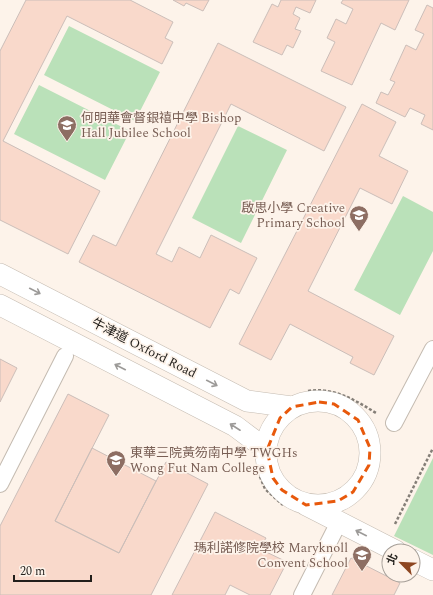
<svg xmlns="http://www.w3.org/2000/svg" width="433" height="595" font-family="Spectral,'Noto Sans TC',serif">
<style>
.green{fill:#bae1b9}
.building{fill:#f9d9cb;stroke:#cbbeb9}
.lines{fill:none;stroke-linecap:round;stroke-linejoin:round}
.pedestrian-casing{stroke:#c4bbb1;stroke-width:18}
.minor-casing{stroke:#c4bbb1;stroke-width:22}
.path{stroke:#857f78;stroke-width:2.5;stroke-dasharray:3 2;stroke-linecap:butt}
.pedestrian{stroke:#fff;stroke-width:16}
.minor{stroke:#fff;stroke-width:21}
.oneway{stroke:#9c9a98}
.marked{fill:none;stroke:#e8590c;stroke-width:3;stroke-dasharray:8 5;stroke-linejoin:round}
.labels{text-anchor:middle;dominant-baseline:central;stroke-width:3.5;stroke-linejoin:round;paint-order:stroke}
.education-label{font-size:13px;fill:#785e54;stroke:#fdf3ea;text-anchor:start}
.street-label{font-size:13px;fill:#221f1b;stroke:#fdf3ea}
</style>
<rect width="100%" height="100%" fill="#fdf3ea"/>
<path class="green" d="M69 26 160 72 135 121 44 75Z
M39 85 130 131 105 180 14 134Z
M238 126 287 150 241 243 192 218Z
M403 196 433 212V251L400 315 354 290Z
M433 458V555L394 536Z"/>
<path class="building" d="M26 0H130L173 22 165 38 173 42 162 64 67 16 3 141 100 191 68 254 0 220V51Z
M173 0H209L203 11 186 3 184 6Z
M281 0H316L310 13 296 7 293 14 300 18 295 29 301 31 293 48 287 45 282 55 253 42 272 4 278 7Z
M343 0H409L395 30 381 23 352 85 321 71 335 42 327 38 336 19 346 24 353 9 341 3Z
M427 5 433 8V130L421 124 425 115 410 108 405 117 376 103 381 92 388 95 395 82 390 80 406 45 416 50 424 34 415 30Z
M218 43 346 107 324 151 231 104 156 254 172 262 179 247 200 258 211 235 257 258 239 294 230 289 210 328 79 262 93 235 116 246Z
M362 104 396 122 379 156 408 171 392 204 360 188 308 291 394 336 374 375 350 363 353 357 290 324 271 360 239 344Z
M0 359 17 368 0 402Z
M68 394 109 415 55 521 119 553 166 462 208 484 151 595H0V526Z
M92 448 156 481 119 553 55 521Z
M215 512 266 538 260 549 287 562 270 595H250L230 585 225 595H172Z
M351 558 400 583 394 595H332Z"/>
<g class="lines">
<g class="pedestrian-casing">
<path id="pedestrian" d="M394 423 433 349
M0 484 65 356
M302 595 339 522"/>
</g>
<g class="minor-casing">
<path id="minor" d="M0 274 247 401 292 407
M0 305 235 426 267 450
M266 453a52 52 0 1 1 104 0a52 52 0 1 1-104 0Z
M306 505 396 551
M413 560 433 570"/>
</g>
<path class="path" d="M308 391C334 387 355 400 376 413
M258 472 265 489 283 505
M395 524 433 448"/>
<use href="#pedestrian" class="pedestrian"/>
<use href="#minor" class="minor"/>
</g>
<defs><path id="oneway-shaft" d="M-6 0H5M1.5-3L5.5 0L1.5 3" fill="none" stroke-width="1.6" stroke-linecap="round" stroke-linejoin="round"/></defs>
<g class="oneway">
<use href="#oneway-shaft" transform="translate(35 291) rotate(27)"/>
<use href="#oneway-shaft" transform="translate(120 367) rotate(-153)"/>
<use href="#oneway-shaft" transform="translate(212 383) rotate(27)"/>
<use href="#oneway-shaft" transform="translate(235 427) rotate(-147)"/>
<use href="#oneway-shaft" transform="translate(361 533) rotate(-153)"/>
</g>
<path class="marked" d="M319 402 334 404 358 420 370 448 369 465 353 492 338 501 306 505 282 490 273 478 267 450 280 418 292 407Z"/>
<defs>
<g id="school-pin" transform="scale(1)"><path d="M0 17L-7.5 6A9.5 9.5 0 1 1 7.5 6Z" fill="#8d6e63" stroke="#fdf3ea"/><path d="M0-5L7-2L0 1L-7-2ZM-4 1L0 2.5L4 1V4Q0 6-4 4Z" fill="#fff"/></g>
</defs>
<g fill-rule="evenodd">
<use href="#school-pin" x="67" y="125"/>
<use href="#school-pin" x="359" y="215"/>
<use href="#school-pin" x="116" y="460"/>
<use href="#school-pin" x="362" y="555"/>
</g>
<g class="labels">
<g class="education-label">
<text x="81" y="118">何明華會督銀禧中學 Bishop<tspan x="81" dy="15">Hall Jubilee School</tspan></text>
<text x="345" y="208" text-anchor="end">啟思小學 Creative<tspan x="345" dy="15">Primary School</tspan></text>
<text x="130" y="453">東華三院黃笏南中學 TWGHs<tspan x="130" dy="15">Wong Fut Nam College</tspan></text>
<text x="348" y="548" text-anchor="end">瑪利諾修院學校 Maryknoll<tspan x="348" dy="15">Convent School</tspan></text>
</g>
<g class="street-label">
<text transform="translate(144 348) rotate(27)">牛津道 Oxford Road</text>
</g>
</g>
<g transform="translate(401 563) rotate(294)"><circle r="19" fill="#fdf3ea" stroke="#a59e97"/>
<path d="M0-3L7 15L0 10L-7 15Z" fill="#8d4621"/>
<text y="-6" font-size="11" font-weight="bold" text-anchor="middle" fill="#221f1b">北</text>
</g>
<path d="M14 575v6h77v-6" fill="none" stroke="#221f1b" stroke-width="2"/>
<text x="20" y="575" font-size="12" fill="#221f1b" stroke="#fdf3ea" stroke-width="3" paint-order="stroke">20 m</text>
</svg>
